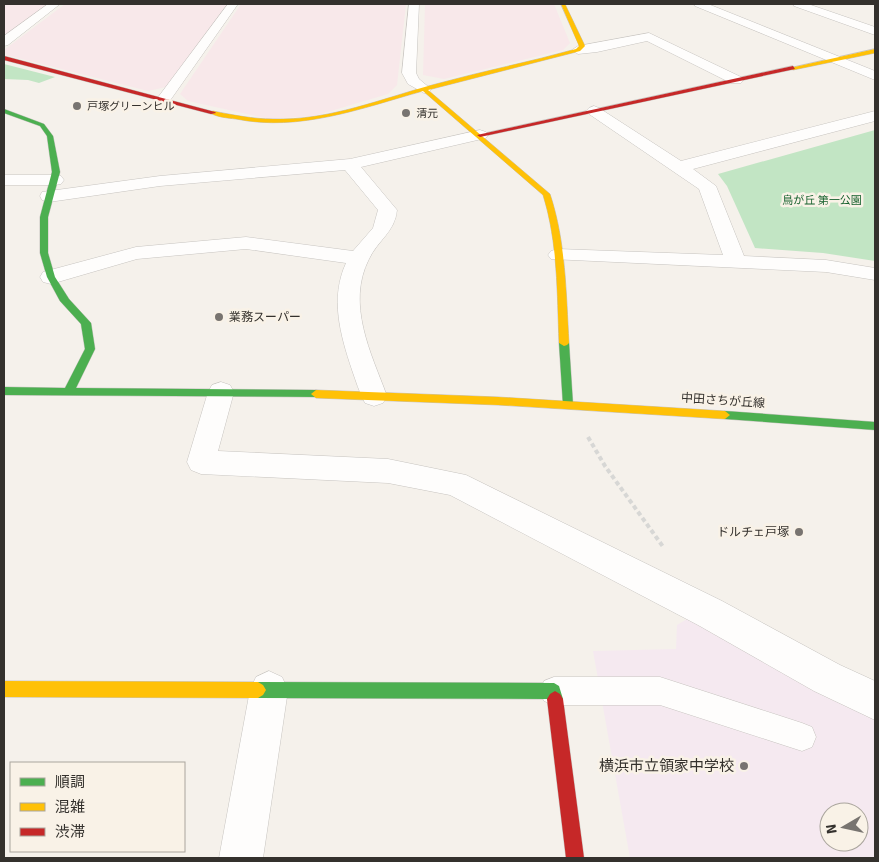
<svg xmlns="http://www.w3.org/2000/svg" width="879" height="862" font-family="Signika,'Noto Sans JP',sans-serif">
<style>
.industrial{fill:#f8e8ea}
.education{fill:#f5e9f0;fill-rule:evenodd}
.green{fill:#c2e5c4}
.lines{fill:none;stroke-linecap:round;stroke-linejoin:round}
.lane-casing{stroke:#c7c4c0;stroke-width:1}
.street-casing{stroke:#c7c4c0;stroke-width:1}
.fast-casing{stroke:#c7c4c0;stroke-width:1}
.slow-casing{stroke:#c7c4c0;stroke-width:1}
.jam-casing{stroke:#c7c4c0;stroke-width:1}
.path{stroke:#d7d7d5;stroke-width:4;stroke-dasharray:4.5 3;stroke-linecap:butt}
.lane{fill:#fefdfc;fill-rule:evenodd}
.street{fill:#fefdfc;fill-rule:evenodd}
.fast{fill:#4caf50;fill-rule:evenodd}
.slow{fill:#ffc107;fill-rule:evenodd}
.jam{fill:#c62828;fill-rule:evenodd}
.poi-dot{fill:#787470;stroke:#f9f2e7;stroke-width:2}
.labels{text-anchor:middle;dominant-baseline:central;stroke-width:5;stroke-linejoin:round;paint-order:stroke}
.far-poi-label{font-size:11px;fill:#34312d;stroke:#f9f2e7;text-anchor:start}
.far-park-label{font-size:11px;fill:#16612d;stroke:#f9f2e7}
.poi-label{font-size:12px;fill:#34312d;stroke:#f9f2e7;text-anchor:start}
.street-label{font-size:12px;fill:#34312d;stroke:#f9f2e7}
.near-poi-label{font-size:15px;fill:#34312d;stroke:#f9f2e7;text-anchor:end}
</style>
<rect width="100%" height="100%" fill="#f5f1eb"/>
<path class="industrial" d="M4 4H50L4 37Z
M65 4H228L166 87 148 91 6 55 4 50Z
M241 4H406L397 85 388 94 314 116 269 119 188 101 180 94Z
M425 4H554L570 43 563 50 444 79 423 75Z"/>
<path class="education" d="M687 619 875 720V858H630L593 651 676 649 677 625ZM829 812H859V842H829Z"/>
<path class="green" d="M4 64 55 77 39 83 28 80 4 79Z
M875 130V261L823 253 755 248 727 186 718 174Z"/>
<g class="lines">
<g class="lane-casing">
<path id="lane" d="M554 677H660L802 723 812 727 816 737 812 747 802 751 660 705H554L544 701 540 691 544 681Z"/>
</g>
<g class="street-casing">
<path id="street" d="M48 4H60L8 45 4 46V36Z
M228 4H238L169 102H159L157 99 159 96Z
M409 4H419L416 73 419 79 431 89 429 92 424 93 408 84 402 73Z
M694 4H708L875 71V80L695 6Z
M793 4H808L875 27V35L794 6Z
M649 33 741 77 743 80 741 83H731L647 41 597 52 578 54 572 50 578 46Z
M594 106 599 108 681 161 875 111V121L693 169 716 186 744 256 826 260 875 268V280L826 272 551 259 548 255 551 251 558 249 723 255 699 189 589 114 586 111 589 108Z
M480 130 486 132 488 135 486 138 361 167 397 210C395 232 378 240 369 259 346 304 371 353 387 396L383 403 374 406 365 403C359 392 356 381 352 370 340 334 330 298 346 263L246 249 137 259 51 284 43 282 40 277 43 272 136 247 246 237 353 251 373 228 378 210 345 170 160 186 49 202 42 200 40 196 42 192 160 176 350 159Z
M4 175H55L61 176 64 180 61 184 55 185H4Z
M221 382 230 385 234 392 218 451 388 459 466 475 722 601 840 665 875 681V720L814 691 698 625 450 495 388 483 201 474 191 470 187 462 208 392 212 385Z
M269 671 282 677 288 690 263 858H219L250 690 256 677Z"/>
</g>
<g class="fast-casing">
<path id="fast" d="M4 109 44 124 53 136 60 172 48 217V253L55 277 69 299 91 323 95 349 76 388 316 390 320 391 321 394 320 397 4 395V387L65 388 85 349 81 324 60 301 47 277 40 253V217L52 172 47 136 40 126 4 113Z
M564 340 569 343 573 405 568 409 563 405 559 343Z
M725 411 875 422V430L725 419 720 415Z
M258 682 554 683 559 686 563 699 560 704 555 707 550 704 547 699 258 698 253 695 250 690 253 685Z"/>
</g>
<g class="slow-casing">
<path id="slow" d="M561 4H565L585 46 580 51 428 90 550 194C566 242 566 293 569 343L567 345 564 346 559 343C557 293 558 243 543 195L423 91C362 108 300 132 236 119 227 118 217 117 210 113L213 111C233 115 253 119 273 119 329 121 383 98 436 84 483 71 530 62 576 49L579 46Z
M875 49V53L793 70 790 68Z
M316 390 498 397 725 411 730 415 725 419 498 405 316 398 311 394Z
M4 681 258 682 263 685 266 690 263 695 258 698 4 697Z"/>
</g>
<g class="jam-casing">
<path id="jam" d="M4 56 215 112 216 113 211 114 4 60Z
M793 66 795 69 480 137 477 135Z
M555 691 560 694 563 699 584 858H566L547 699 550 694Z"/>
</g>
<path class="path" d="M588 437 605 466 664 548"/>
<use href="#lane" class="lane"/>
<use href="#street" class="street"/>
<use href="#fast" class="fast"/>
<use href="#slow" class="slow"/>
<use href="#jam" class="jam"/>
</g>
<g class="poi-dot">
<circle cx="77" cy="106" r="5"/>
<circle cx="406" cy="113" r="5"/>
<circle cx="219" cy="317" r="5"/>
<circle cx="799" cy="532" r="5"/>
<circle cx="744" cy="766" r="5"/>
</g>
<g class="labels">
<g class="far-poi-label">
<text x="87" y="106">戸塚グリーンヒル</text>
<text x="416" y="113">清元</text>
</g>
<g class="far-park-label">
<text x="822" y="200">鳥が丘 第一公園</text>
</g>
<g class="poi-label">
<text x="229" y="317">業務スーパー</text>
<text x="789" y="532" text-anchor="end">ドルチェ戸塚</text>
</g>
<g class="street-label">
<text transform="translate(723 401) rotate(4)">中田さちが丘線</text>
</g>
<g class="near-poi-label">
<text x="734" y="766">横浜市立領家中学校</text>
</g>
</g>
<rect width="879" height="862" fill="none" stroke="#34312d" stroke-width="10"/>
<rect x="10" y="762" width="175" height="90" fill="#f9f2e7" stroke="#aaa59d"/>
<rect x="20" y="778" width="25" height="8" fill="#4caf50" stroke="#aaa59d"/>
<text x="55" y="787" font-size="15" fill="#34312d">順調</text>
<rect x="20" y="803" width="25" height="8" fill="#ffc107" stroke="#aaa59d"/>
<text x="55" y="812" font-size="15" fill="#34312d">混雑</text>
<rect x="20" y="828" width="25" height="8" fill="#c62828" stroke="#aaa59d"/>
<text x="55" y="837" font-size="15" fill="#34312d">渋滞</text>
<g transform="translate(844 827) rotate(261)"><circle r="24" fill="#f9f2e7" stroke="#aaa59d"/>
<path d="M0-4L9 19L0 12L-9 19Z" fill="#787470"/>
<text y="-8" font-size="14" font-weight="bold" text-anchor="middle" fill="#34312d">N</text>
</g>
</svg>
